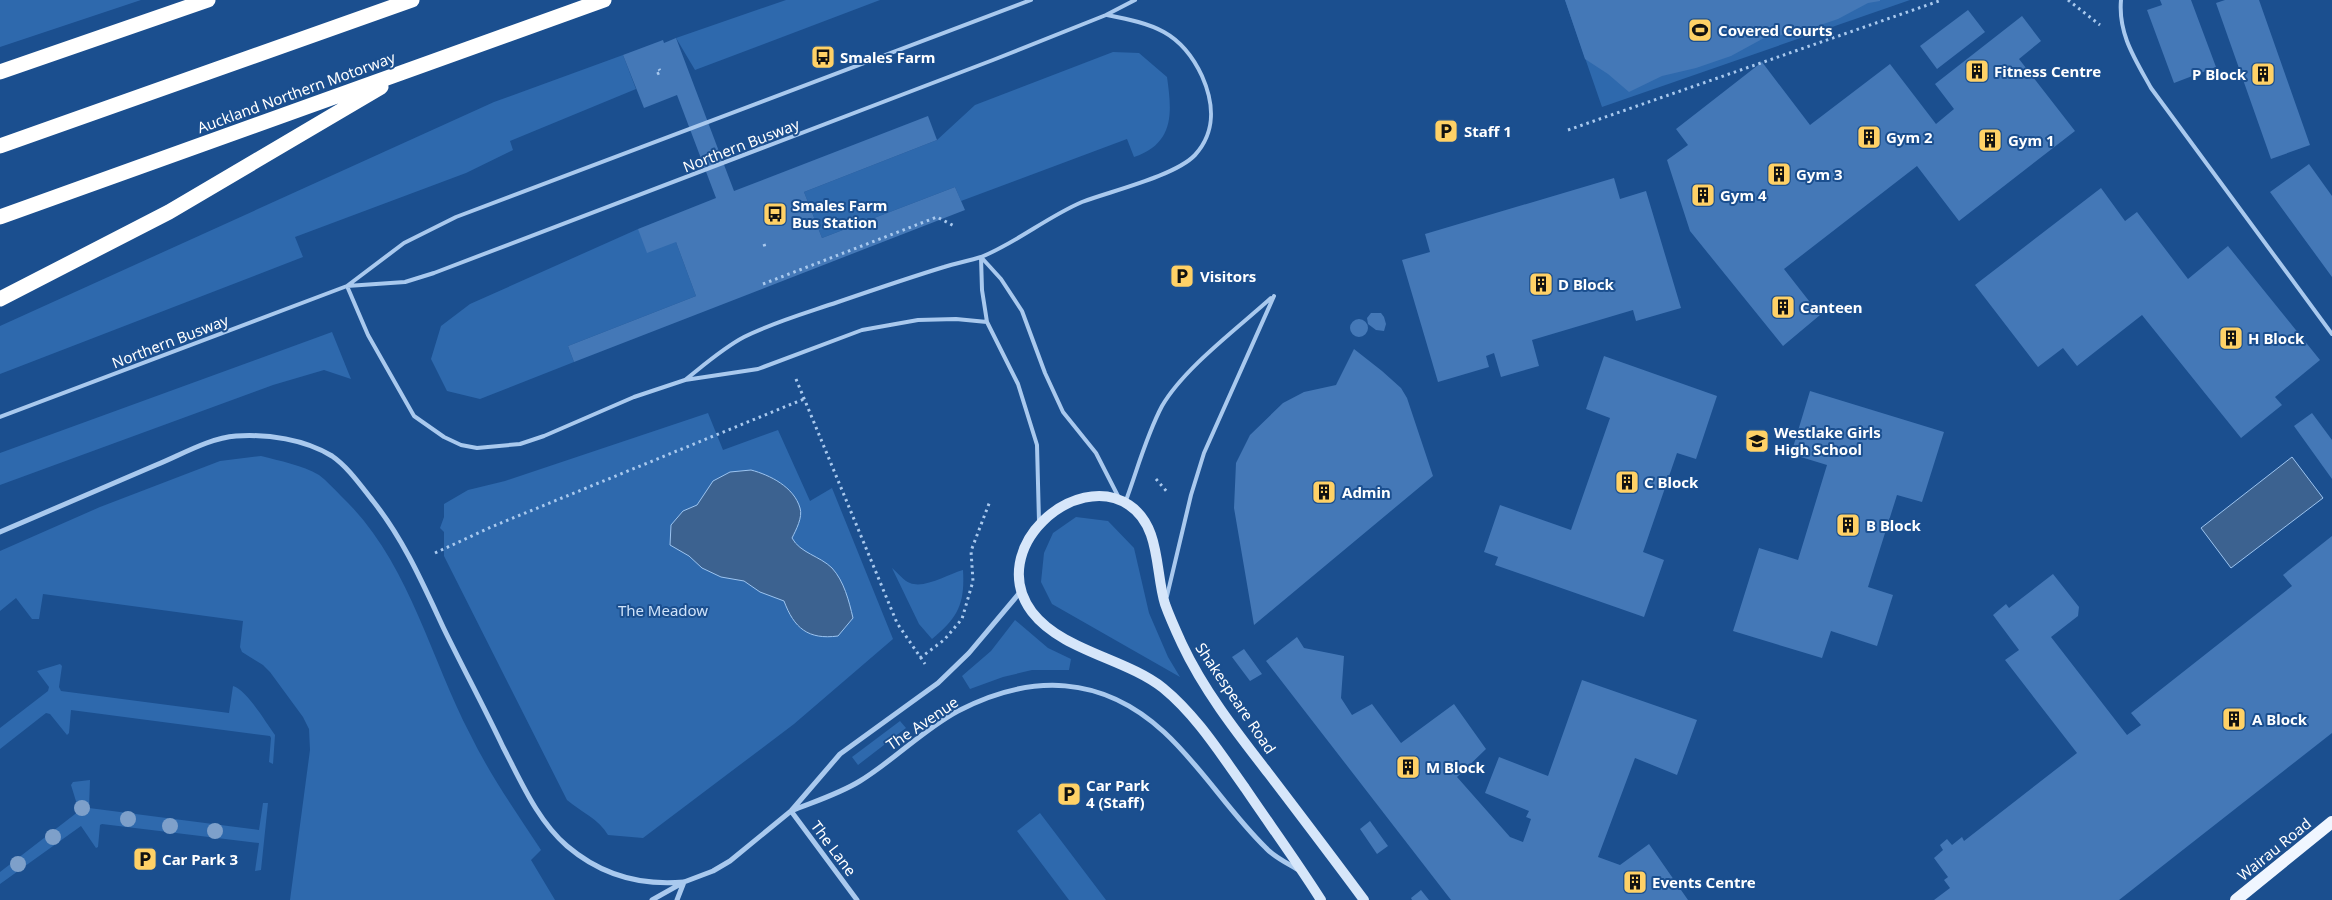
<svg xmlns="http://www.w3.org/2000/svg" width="2332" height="900" font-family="'Noto Sans',sans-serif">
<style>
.green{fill:#2e69ad}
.water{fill:#3c6290;stroke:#9cc4f0}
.building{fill:#4478b7}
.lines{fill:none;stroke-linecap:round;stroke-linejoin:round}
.path{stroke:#a9c9ee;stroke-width:3;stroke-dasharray:2.5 4;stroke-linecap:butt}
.lane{stroke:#a9c9ee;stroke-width:4}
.street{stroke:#a9c9ee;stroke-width:5}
.secondary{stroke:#d6e6fa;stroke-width:10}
.primary{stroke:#f0f6ff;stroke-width:12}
.highway{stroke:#fff;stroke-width:15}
.tree{fill:#7ea0ca}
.labels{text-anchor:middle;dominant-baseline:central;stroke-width:4;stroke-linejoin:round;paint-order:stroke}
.poi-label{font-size:15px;font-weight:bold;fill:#fff;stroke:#1b4f8f;text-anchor:start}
.street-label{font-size:15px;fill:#fff;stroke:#1b4f8f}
.park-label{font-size:15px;fill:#cfe3fa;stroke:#1b4f8f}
</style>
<rect width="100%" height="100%" fill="#1b4f8f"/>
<path class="green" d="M0 0H141L0 47Z
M786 0H880L695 70 676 38Z
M1565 0H1910L1602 107Z
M1113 52 1139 53 1167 77C1172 112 1175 143 1134 157L1127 139 961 201 955 187 822 238 804 192 937 140 975 105Z
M623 55 636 89 510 141 513 150 466 173 295 237 303 257 0 374V326L494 102Z
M638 229 676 242 696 296 568 346 574 362 480 399 447 391 431 359 441 326 470 304Z
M332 332 351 379 324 370 273 385 0 485V453Z
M708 413 723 450 778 430 810 501 832 488 893 639 794 724 643 838 608 835C599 819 581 812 567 800L444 556V532L440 528 444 517V504L468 490 505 481Z
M261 456C280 461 302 465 319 475 327 481 334 489 341 496 408 559 429 655 470 734 490 775 516 812 541 850L531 860 555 900H290L310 750 309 729 303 717 270 672 263 665 242 652 240 647 243 621 43 594 39 619H32L16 598 0 611V551L100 507 220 461Z
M1076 517 1108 521 1134 548 1149 613 1168 657 1180 677 1052 604 1041 582 1044 553 1053 533Z
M892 568C897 572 904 581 910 583 925 589 948 574 963 570 965 604 958 618 932 639L919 624Z
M1015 620 1048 648 1071 659 1069 670H1032L1003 677 970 689 962 676 991 651Z
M60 664 62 666 59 687 61 691 229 713 233 686C247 690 266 723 275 735L273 764 269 762 271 738 270 736 71 710 69 733 67 735 50 714 46 713 0 749V728L48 691 49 687 37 671Z
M900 721 906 728 858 765 852 757Z
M90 780 89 808 236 827 259 830 263 803H268L261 870 255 871 259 843 102 824 100 825 98 847 96 848 81 826 0 884V872L79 811 71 785 73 782Z
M1040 813 1106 900H1069L1017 831Z"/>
<path class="water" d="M2292 457 2323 498 2231 568 2201 528Z
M751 470C770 475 794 487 800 508 803 517 796 530 792 538 800 553 820 556 832 568 844 581 849 601 853 618L838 636C808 640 794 628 784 601L760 592 744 581 721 577 702 568 689 556 670 545 671 525 683 511 697 505 713 481 730 472Z"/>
<path class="building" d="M1565 0H1880V1L1868 3 1838 19 1800 32 1764 38 1731 56 1696 68 1662 76 1629 92 1608 74 1585 59Z
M2160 0H2191L2216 67 2174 83 2147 10 2162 5Z
M2225 0H2259L2310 145 2271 159 2216 3Z
M1968 10 1985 32 1937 69 1920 46Z
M2022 16 2041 41 2019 59 2075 131 1959 221 1917 166 1784 269 1820 315 1783 346 1690 231 1667 160 1688 145 1676 129 1762 62 1810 125 1890 64 1936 124 1954 109 1935 84Z
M676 38 734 191 928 116 937 140 804 192 822 238 955 187 965 210 574 362 568 346 696 296 676 242 647 253 638 229 716 198 677 95 644 108 623 55 663 40 664 43Z
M2309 164 2332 196V277L2270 192Z
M1614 178 1620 199 1646 191 1681 308 1636 321 1633 310 1532 340 1539 366 1501 377 1494 353 1486 356 1489 367 1438 382 1402 260 1430 252 1425 234Z
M2101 188 2125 221 2137 212 2188 279 2228 246 2320 360 2275 397 2282 405 2241 438 2142 315 2077 366 2063 348 2038 367 1975 285Z
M1371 313H1381L1384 317 1386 324 1384 331 1376 330 1368 324 1367 318Z
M1350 328a9 9 0 1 1 18 0a9 9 0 1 1-18 0Z
M1354 349 1382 371 1401 388 1407 398 1433 476 1254 625 1234 508 1236 463 1250 435 1283 403 1304 392 1336 385Z
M1604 356 1717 396 1696 459 1677 453 1643 552 1664 560 1644 617 1495 565 1498 557 1484 552 1500 505 1571 530 1610 418 1586 409Z
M1810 391 1944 432 1922 502 1897 495 1868 587 1893 595 1877 646 1831 631 1822 658 1733 631 1759 548 1798 560 1827 465 1791 454Z
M2312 413 2332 440V479L2294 426Z
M2332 536V733L2119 900H1934L1950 888 1944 880 1948 877 1934 858 1943 850 1940 845 1947 839 1952 845 1962 837 1964 841 2077 753 2005 660 2019 650 1993 615 2006 604 2009 608 2053 574 2079 607 2078 616 2051 637 2127 735 2141 725 2131 713 2292 586 2283 575Z
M1297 637 1304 648 1344 656 1341 698 1352 715 1372 704 1401 743 1454 704 1486 749 1457 777 1510 837 1523 842 1531 819 1526 817 1529 811 1485 793 1499 757 1548 776 1582 680 1697 720 1677 775 1635 758 1598 857 1620 865 1649 844 1688 900H1451L1266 661Z
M1244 649 1262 674 1250 681 1232 657Z
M1370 821 1388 846 1377 854 1360 829Z
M1421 890 1429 900H1412L1411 898Z"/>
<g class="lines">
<path class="path" d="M2068 0 2100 25
M657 74 661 72 659 69
M1568 130 1942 0
M764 244 765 247
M763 284 937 217 956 227
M796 379 897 623 925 664
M1156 479 1168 493
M435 553 491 527 804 399
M920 658 944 640 962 619 973 581 971 551 990 501"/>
<path class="lane" d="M2121 0C2118 34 2135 59 2151 88L2332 334
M981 257 1001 279 1022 311 1045 373 1063 412 1096 453 1119 498
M981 257 982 290 987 322 1018 384 1037 445 1039 521
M347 286 368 335 414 416 444 437 461 445 477 448 520 444 544 436 634 397 685 380 758 369 862 330 918 320 956 319 987 322
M347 286 404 243 456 217 1031 0
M685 380C704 365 723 348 744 337 774 322 806 313 838 302 873 290 908 278 944 267 956 263 969 261 981 257 1016 243 1047 217 1082 202 1111 191 1175 176 1195 155 1216 132 1214 103 1202 76 1181 31 1153 24 1107 15
M0 417 347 286 405 282 434 273 993 60 1106 15 1135 0
M1125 503C1137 471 1146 436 1162 406 1184 368 1238 328 1271 298
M1167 596 1191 495 1204 453 1274 296"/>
<path class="street" d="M0 532C52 510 104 487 156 465 181 455 209 438 236 436 268 434 304 439 332 456 348 467 361 486 373 501 404 540 423 584 444 629 463 668 484 707 503 747 521 781 537 820 567 846 601 875 640 886 684 882
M791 811C813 802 839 794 860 781 893 761 924 729 958 711 1031 673 1102 675 1164 732 1202 767 1229 812 1266 848 1274 857 1287 863 1297 869
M791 811 857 900
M652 900 684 882 713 871 730 861 791 811 840 754 938 683 969 653 1022 590
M677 900 684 882"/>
<path class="secondary" d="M1321 900C1297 862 1270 825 1245 788 1220 753 1196 715 1163 688 1125 658 1062 651 1032 612 985 549 1075 469 1129 505 1161 526 1155 572 1165 604 1170 618 1176 631 1182 644 1204 691 1238 734 1269 774 1301 816 1333 858 1364 900"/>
<path class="primary" d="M2236 900 2332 822"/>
<path class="highway" d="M0 72 208 0
M0 146 412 0
M0 217 604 0
M0 299 169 212 381 87"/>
</g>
<g class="tree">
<circle cx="82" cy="808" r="8"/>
<circle cx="128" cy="819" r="8"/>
<circle cx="170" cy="826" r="8"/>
<circle cx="215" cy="831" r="8"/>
<circle cx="53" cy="837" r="8"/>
<circle cx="18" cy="864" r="8"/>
</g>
<defs>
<g id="stadium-square" transform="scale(1.25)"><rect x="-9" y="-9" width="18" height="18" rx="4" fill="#ffd166" stroke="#1b4f8f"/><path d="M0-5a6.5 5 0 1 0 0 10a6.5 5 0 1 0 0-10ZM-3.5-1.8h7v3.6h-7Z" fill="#111"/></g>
<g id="bus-square" transform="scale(1.25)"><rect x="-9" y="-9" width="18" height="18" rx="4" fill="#ffd166" stroke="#1b4f8f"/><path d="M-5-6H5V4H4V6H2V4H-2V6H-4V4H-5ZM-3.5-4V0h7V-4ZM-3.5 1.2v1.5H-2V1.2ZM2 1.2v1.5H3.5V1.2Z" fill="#111"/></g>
<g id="building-square" transform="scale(1.25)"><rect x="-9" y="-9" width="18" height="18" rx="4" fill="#ffd166" stroke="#1b4f8f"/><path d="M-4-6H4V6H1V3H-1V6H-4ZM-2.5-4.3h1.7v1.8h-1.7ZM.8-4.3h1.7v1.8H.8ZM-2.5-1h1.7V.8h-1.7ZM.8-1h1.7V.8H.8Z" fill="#111"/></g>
<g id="parking-square" transform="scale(1.25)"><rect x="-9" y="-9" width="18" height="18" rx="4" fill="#ffd166" stroke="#1b4f8f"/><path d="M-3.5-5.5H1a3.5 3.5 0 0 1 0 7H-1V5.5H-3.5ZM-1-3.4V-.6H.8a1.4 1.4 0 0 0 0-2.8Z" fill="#111"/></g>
<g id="school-square" transform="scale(1.25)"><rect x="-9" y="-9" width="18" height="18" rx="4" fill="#ffd166" stroke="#1b4f8f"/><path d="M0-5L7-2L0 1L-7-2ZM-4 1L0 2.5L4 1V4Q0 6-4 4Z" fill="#111"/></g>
</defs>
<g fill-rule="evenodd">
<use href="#stadium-square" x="1700" y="30"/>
<use href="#bus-square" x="823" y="57"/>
<use href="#building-square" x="1977" y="71"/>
<use href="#building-square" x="2263" y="74"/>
<use href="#parking-square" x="1446" y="131"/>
<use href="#building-square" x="1869" y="137"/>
<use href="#building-square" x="1990" y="140"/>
<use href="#building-square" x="1779" y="174"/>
<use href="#building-square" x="1703" y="195"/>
<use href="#bus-square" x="775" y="214"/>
<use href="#parking-square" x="1182" y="276"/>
<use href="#building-square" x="1541" y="284"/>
<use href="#building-square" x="1783" y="307"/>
<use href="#building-square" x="2231" y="338"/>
<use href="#school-square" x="1757" y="441"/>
<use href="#building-square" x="1627" y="482"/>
<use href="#building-square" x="1324" y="492"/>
<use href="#building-square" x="1848" y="525"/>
<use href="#building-square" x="2234" y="719"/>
<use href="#building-square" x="1408" y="767"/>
<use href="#parking-square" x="1069" y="794"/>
<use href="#parking-square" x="145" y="859"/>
<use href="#building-square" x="1635" y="882"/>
</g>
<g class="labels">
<g class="poi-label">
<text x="1718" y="30">Covered Courts</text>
<text x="840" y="57">Smales Farm</text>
<text x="1994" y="71">Fitness Centre</text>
<text x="2246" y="74" text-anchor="end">P Block</text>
<text x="1464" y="131">Staff 1</text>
<text x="1886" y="137">Gym 2</text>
<text x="2008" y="140">Gym 1</text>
<text x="1796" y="174">Gym 3</text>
<text x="1720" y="195">Gym 4</text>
<text x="792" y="205">Smales Farm<tspan x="792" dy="17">Bus Station</tspan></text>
<text x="1200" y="276">Visitors</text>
<text x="1558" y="284">D Block</text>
<text x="1800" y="307">Canteen</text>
<text x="2248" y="338">H Block</text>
<text x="1774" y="432">Westlake Girls<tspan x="1774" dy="17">High School</tspan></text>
<text x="1644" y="482">C Block</text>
<text x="1342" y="492">Admin</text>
<text x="1866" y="525">B Block</text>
<text x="2252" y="719">A Block</text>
<text x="1426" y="767">M Block</text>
<text x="1086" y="785">Car Park<tspan x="1086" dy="17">4 (Staff)</tspan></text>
<text x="162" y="859">Car Park 3</text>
<text x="1652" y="882">Events Centre</text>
</g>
<g class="street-label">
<text transform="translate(296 92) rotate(-20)">Auckland Northern Motorway</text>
<text transform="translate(741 145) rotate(-21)">Northern Busway</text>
<text transform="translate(170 341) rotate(-21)">Northern Busway</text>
<text transform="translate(1236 698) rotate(56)">Shakespeare Road</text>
<text transform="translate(922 723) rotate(-34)">The Avenue</text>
<text transform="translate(834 848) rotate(53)">The Lane</text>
<text transform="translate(2274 849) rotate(-39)">Wairau Road</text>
</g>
<g class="park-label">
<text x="663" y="610">The Meadow</text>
</g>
</g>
</svg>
